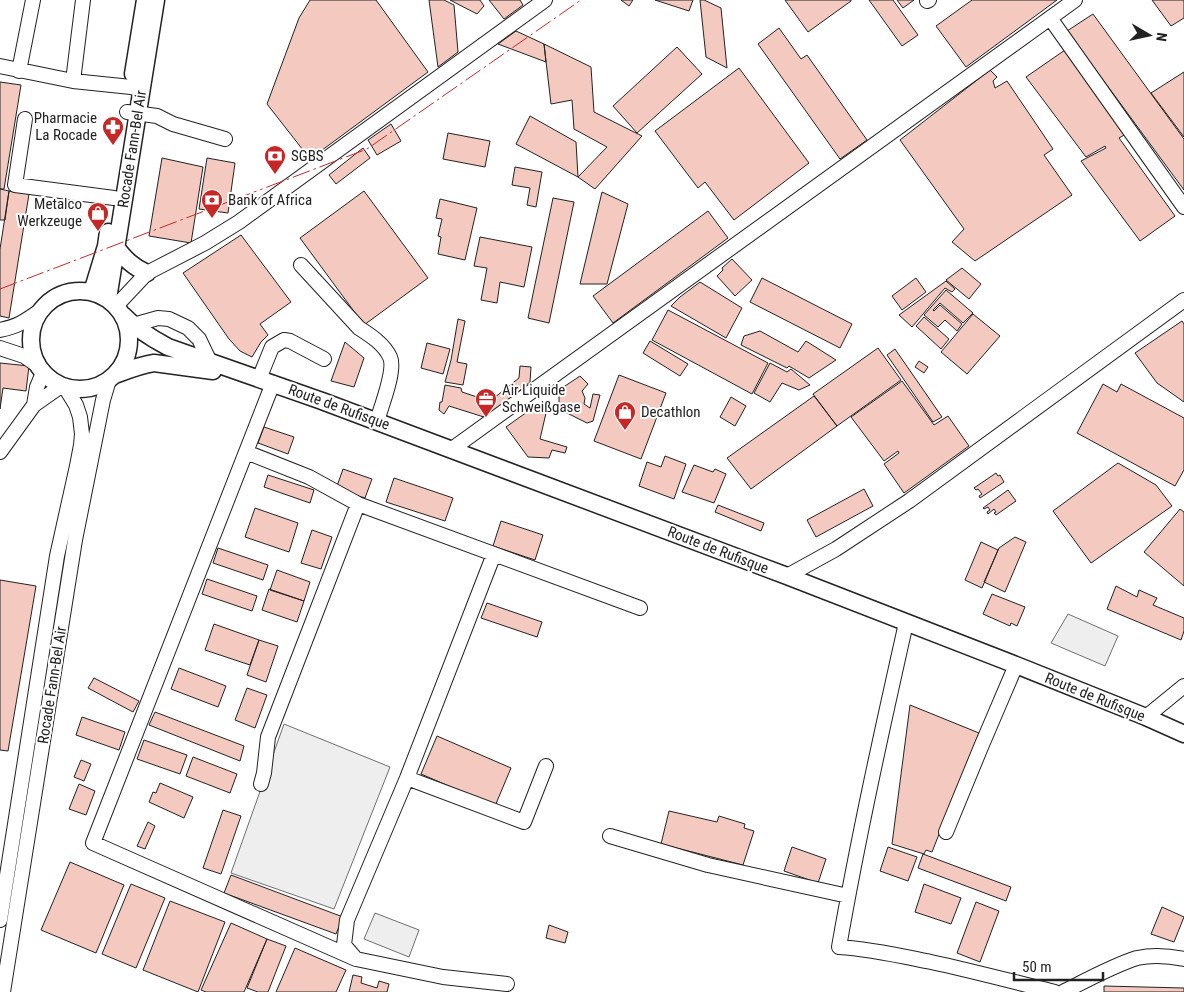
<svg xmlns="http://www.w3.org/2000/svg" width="1184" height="992" font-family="'Roboto Condensed',sans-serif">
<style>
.green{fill:#eee;stroke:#6f6f6f}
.building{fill:#f3c9c0;stroke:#222}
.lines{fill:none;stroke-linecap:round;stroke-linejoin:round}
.minor-casing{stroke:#222;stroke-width:16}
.major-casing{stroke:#222;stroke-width:19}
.minor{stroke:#fff;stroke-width:14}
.major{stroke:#fff;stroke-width:16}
.power{stroke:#c62828;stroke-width:1;stroke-dasharray:18 4 2.5 4;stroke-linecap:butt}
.labels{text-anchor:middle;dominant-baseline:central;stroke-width:4;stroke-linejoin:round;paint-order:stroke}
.poi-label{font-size:15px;fill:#222;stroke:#fff;text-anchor:start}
.street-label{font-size:15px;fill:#222;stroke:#fff}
</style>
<rect width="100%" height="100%" fill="#fff"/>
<path class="green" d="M1068 614 1118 636 1105 666 1051 643Z
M284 724 390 767 334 909 231 873Z
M375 913 419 930 409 957 364 939Z"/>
<path class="building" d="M310 0H376L428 72 310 159 267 104 299 18Z
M429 0H444L454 5 458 52 438 67Z
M450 0H480L484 6 477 14Z
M489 0H520L523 5 504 19Z
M621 0H633L629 6Z
M655 0H693L689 11Z
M700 0H704L721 8 727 68 706 57Z
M785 0H851V1L808 32Z
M869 0H893L918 35 902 46Z
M897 0H914L903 8Z
M972 0H1057L966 67 936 26Z
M1152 0H1184V18L1171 26Z
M1093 14 1184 139V190L1067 31Z
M779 28 801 59 807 55 867 140 840 159 758 44Z
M516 31 544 44 546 62 498 44Z
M544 44 591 67 594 112 642 136 595 189 578 177 607 147 574 129 572 100 551 104Z
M677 47 702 74 637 133 613 106Z
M1065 50 1126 134 1119 138 1175 216 1140 241 1081 161 1106 148 1105 146 1086 157 1026 77Z
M739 68 809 163 734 220 705 182 698 188 655 131Z
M990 70 997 77 993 81 995 88 1007 81 1053 149 1044 155 1072 195 975 261 952 242 964 229 900 140Z
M1184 72V137L1151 93Z
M0 82 21 85 4 189H0Z
M530 116 576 142 578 177 516 144Z
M391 124 401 141 377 155 368 140Z
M448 133 490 141 485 167 443 159Z
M363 148 370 158 336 184 329 175Z
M162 158 203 167 191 243 149 236Z
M207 158 235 163 228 213 199 209Z
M515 167 542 172 536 207 527 205 530 188 512 185Z
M0 189 9 191 5 220H0Z
M9 191 29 194 9 318 0 316V249Z
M364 191 428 278 364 325 300 238Z
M602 192 628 204 607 284H580Z
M553 198 574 202 549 323 528 318Z
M440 199 477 208 465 260 438 254 441 237 438 236 442 219 436 218Z
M708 211 728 238 613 323 593 296Z
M241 235 291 302 260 324 268 335 261 342 252 357 240 351 229 339 183 273Z
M480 237 532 247 524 287 500 282 497 303 481 300 487 268 474 266Z
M732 259 752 280 735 296 717 276 723 270 722 268Z
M962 268 981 284 969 299 946 280Z
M762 278 852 324 840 348 750 302Z
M916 278 926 292 902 310 892 296Z
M946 281 955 289 952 292 945 288 912 327 899 315Z
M700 282 742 308 726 338 671 306 680 297Z
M946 290 973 313 963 323 940 303 933 310 934 311 940 305 962 324 957 331 945 320 938 327 924 315Z
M668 310 768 363 752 394 652 340Z
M973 314 1000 336 967 374 941 352Z
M924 317 949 339 941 349 916 326Z
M458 319 465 321 457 362 467 364 463 385 445 382 451 360Z
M1182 321 1184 324V402L1157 383 1135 353Z
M760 331 798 352 806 341 836 360 809 378 789 366 787 368 741 345 744 336Z
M650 341 688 364 680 376 643 353Z
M345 342 364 358 354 387 331 381Z
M427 343 450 349 443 374 421 368Z
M878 348 901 380 837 426 813 394Z
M895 349 942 417 933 422 887 355Z
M919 361 928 367 924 373 915 367Z
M0 363 29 366 26 391 3 388 0 409Z
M770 363 787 372 791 369 810 385 799 390 782 383 770 402 754 393Z
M520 366 531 367 530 382 487 418 449 406 444 414 439 410 440 402H442L445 385 461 388 462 392 495 403 494 398 519 378Z
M619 375 666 393 641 459 594 441Z
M580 376 588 384 582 391 585 398 584 404 590 408 593 394 600 395 593 421 587 423 559 409V390Z
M902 381 934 425 948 416 969 446 904 493 884 464 899 453 898 451 884 461 851 417Z
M1103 384 1117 392 1121 384 1184 418V470L1175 486 1077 433Z
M814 396 837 426 751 489 727 458Z
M731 397 746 406 735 426 720 417Z
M534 407 546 413 540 439 567 447 565 453 552 450 549 458 528 457 506 427Z
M264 427 294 437 288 454 258 443Z
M665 456 686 464 674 499 639 486 647 462 661 467Z
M1118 463 1156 485 1172 506 1091 563 1053 511Z
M694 465 713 472 715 469 726 474 714 503 682 492Z
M343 469 372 479 365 498 336 489Z
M996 473 998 476 1000 475 1004 482 980 498 979 496 982 494 978 489 976 490 974 488Z
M268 475 314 490 310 503 264 487Z
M394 478 453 498 445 521 386 502Z
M864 489 873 506 816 537 807 520Z
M1008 490 1016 501 996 515 994 513 996 512 994 509 988 514 987 512 990 510 988 507 984 509 983 508Z
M718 505 764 523 761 531 715 512Z
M255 508 298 523 289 552 245 537Z
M1180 509 1184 512V586L1144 552Z
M501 521 543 535 535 560 493 546Z
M312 530 332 537 321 569 301 563Z
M1015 537 1026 542 1005 592 984 582 999 548Z
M981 542 998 550 982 588 965 580Z
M218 548 268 565 263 580 213 563Z
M277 570 310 582 304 601 270 590Z
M207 579 257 596 252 611 202 594Z
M0 580 36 586 8 751 0 750Z
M1116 586 1137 597 1139 590 1157 598 1153 605 1184 618V631L1181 640 1107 609Z
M269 589 304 601 297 622 262 610Z
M992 594 1025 607 1017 626 1011 623 1010 626 983 614Z
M487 603 542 622 537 637 481 618Z
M214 624 259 640 250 665 205 650Z
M259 640 278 646 266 682 247 675Z
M179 668 226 686 218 707 171 689Z
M94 678 139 701 133 712 88 688Z
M247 688 267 695 255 728 235 720Z
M910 705 979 733 932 852 926 850 924 854 892 844Z
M155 712 244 746 240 761 149 725Z
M82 717 125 732 119 750 76 735Z
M437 736 511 768 495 806 421 774Z
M144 740 187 755 180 774 137 759Z
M193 757 237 774 230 793 186 776Z
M81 760 91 764 84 781 74 777Z
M160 783 193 797 184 818 149 802 153 792 156 793Z
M79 784 95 791 86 815 69 809Z
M223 810 241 816 221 874 203 868Z
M669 811 717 822 719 816 745 824 744 828 754 831 743 865 661 844Z
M148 822 155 826 145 849 137 846Z
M792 847 826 859 818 883 784 871Z
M888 847 917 857 908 881 880 871Z
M923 854 1011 887 1006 901 918 868Z
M70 862 124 885 96 953 41 930Z
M231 875 343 917 336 934 224 893Z
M131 884 165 898 136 968 102 954Z
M924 884 961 898 951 924 915 912Z
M170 901 225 922 198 992 143 970Z
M976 902 999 911 980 962 957 953Z
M1162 907 1184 917 1174 942 1151 934Z
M231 923 267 939 244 992H206L201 990Z
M549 925 568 932 565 943 546 938Z
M267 939 286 946 268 992H258L247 988Z
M295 948 346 970 336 992H276Z
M353 975 362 977 361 983 377 988 379 981 389 984 387 992H349Z
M1104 986 1184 988V992H1104Z"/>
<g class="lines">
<g class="minor-casing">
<path id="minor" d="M83 0 73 81 131 87 142 90
M927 1 929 0
M1050 18 1184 207
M0 66 73 81
M19 71 33 0
M127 112 157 116 173 124 225 139
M25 119 15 185 114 198
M301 265 359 328C370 335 384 344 390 357 396 370 381 407 377 421
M116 306 147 273 205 243 239 222 545 0
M133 325 158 318 169 319 188 328 199 339 210 362
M0 330C19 326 25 321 41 310
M0 348 24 356 37 365
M259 379 272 347 284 340 290 341 324 359
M273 383 93 843 356 959
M34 405 61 386
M452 449 1075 0
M0 452 34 405 37 387 43 373
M246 452 309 477 358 504 640 608
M494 554 407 778 347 920 344 945 356 959 443 977 507 984
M787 576 836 549 909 501 1184 300
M906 623C882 730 858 838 839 947 871 949 901 956 931 962 973 971 1014 982 1055 992
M1146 717 1184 686
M407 778 524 822 546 766
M261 784 264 773 268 737 358 504
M946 832 981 747 1016 665
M610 836 708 865 848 896
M0 920 57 556 77 466 81 445 82 434 80 417 76 405 65 387
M3 992 75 540 103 400 109 380
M1063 992C1085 981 1114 965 1137 958 1152 955 1169 956 1184 959"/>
</g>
<g class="major-casing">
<path id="major" d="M133 74 145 0
M116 247C125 259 133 267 147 273
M31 340a49 49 0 1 1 98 0a49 49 0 1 1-98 0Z
M92 292 106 246 108 232
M108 299 156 0
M123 315C136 329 151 338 168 347L322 401 787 576 1016 665 1146 717 1184 734
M115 375C128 370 140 365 154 363L213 371"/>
</g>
<use href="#minor" class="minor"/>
<use href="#major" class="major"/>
<path class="power" d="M0 289 367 149 581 0"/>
</g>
<defs>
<g id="pharmacy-pin" transform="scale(1.125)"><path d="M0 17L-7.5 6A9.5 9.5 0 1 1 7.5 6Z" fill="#c62828" stroke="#fff"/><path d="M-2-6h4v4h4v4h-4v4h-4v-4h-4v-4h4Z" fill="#fff"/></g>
<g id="bank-pin" transform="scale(1.125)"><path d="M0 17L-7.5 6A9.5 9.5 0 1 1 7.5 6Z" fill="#c62828" stroke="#fff"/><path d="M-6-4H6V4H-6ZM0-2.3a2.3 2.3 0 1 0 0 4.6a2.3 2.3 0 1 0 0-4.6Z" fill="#fff"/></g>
<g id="shop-pin" transform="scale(1.125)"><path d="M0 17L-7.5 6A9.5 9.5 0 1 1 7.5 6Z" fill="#c62828" stroke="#fff"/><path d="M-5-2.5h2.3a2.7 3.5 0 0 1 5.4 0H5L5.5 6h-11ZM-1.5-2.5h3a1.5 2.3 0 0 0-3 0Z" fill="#fff"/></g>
<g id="office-pin" transform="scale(1.125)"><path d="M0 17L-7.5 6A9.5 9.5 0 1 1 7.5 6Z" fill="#c62828" stroke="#fff"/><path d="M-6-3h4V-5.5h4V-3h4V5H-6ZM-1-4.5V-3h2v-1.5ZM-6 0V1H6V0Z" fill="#fff"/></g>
</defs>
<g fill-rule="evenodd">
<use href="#pharmacy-pin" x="113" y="127"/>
<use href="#bank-pin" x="275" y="156"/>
<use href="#bank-pin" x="212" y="200"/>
<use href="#shop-pin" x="98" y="213"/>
<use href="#office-pin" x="486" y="399"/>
<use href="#shop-pin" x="625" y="412"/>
</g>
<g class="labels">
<g class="poi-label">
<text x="97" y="118" text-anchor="end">Pharmacie<tspan x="97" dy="17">La Rocade</tspan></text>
<text x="291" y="156">SGBS</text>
<text x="228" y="200">Bank of Africa</text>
<text x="82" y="204" text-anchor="end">Metalco<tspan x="82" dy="17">Werkzeuge</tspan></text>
<text x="502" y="390">Air Liquide<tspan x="502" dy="17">Schweißgase</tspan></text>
<text x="641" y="412">Decathlon</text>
</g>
<g class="street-label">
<text transform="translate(132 149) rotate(-81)">Rocade Fann-Bel Air</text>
<text transform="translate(339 407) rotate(20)">Route de Rufisque</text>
<text transform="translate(718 550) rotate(21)">Route de Rufisque</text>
<text transform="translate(52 685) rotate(-81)">Rocade Fann-Bel Air</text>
<text transform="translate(1095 697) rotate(22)">Route de Rufisque</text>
</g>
</g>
<g transform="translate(1149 35) rotate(99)" stroke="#ffffff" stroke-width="4" paint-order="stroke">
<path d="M0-4L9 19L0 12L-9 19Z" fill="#222222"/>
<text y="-8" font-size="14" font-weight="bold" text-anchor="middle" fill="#222222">N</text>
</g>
<path d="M1014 972v8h89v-8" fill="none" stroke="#222222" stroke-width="2.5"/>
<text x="1022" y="972" font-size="15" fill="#222222" stroke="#ffffff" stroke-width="4" paint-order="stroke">50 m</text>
</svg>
